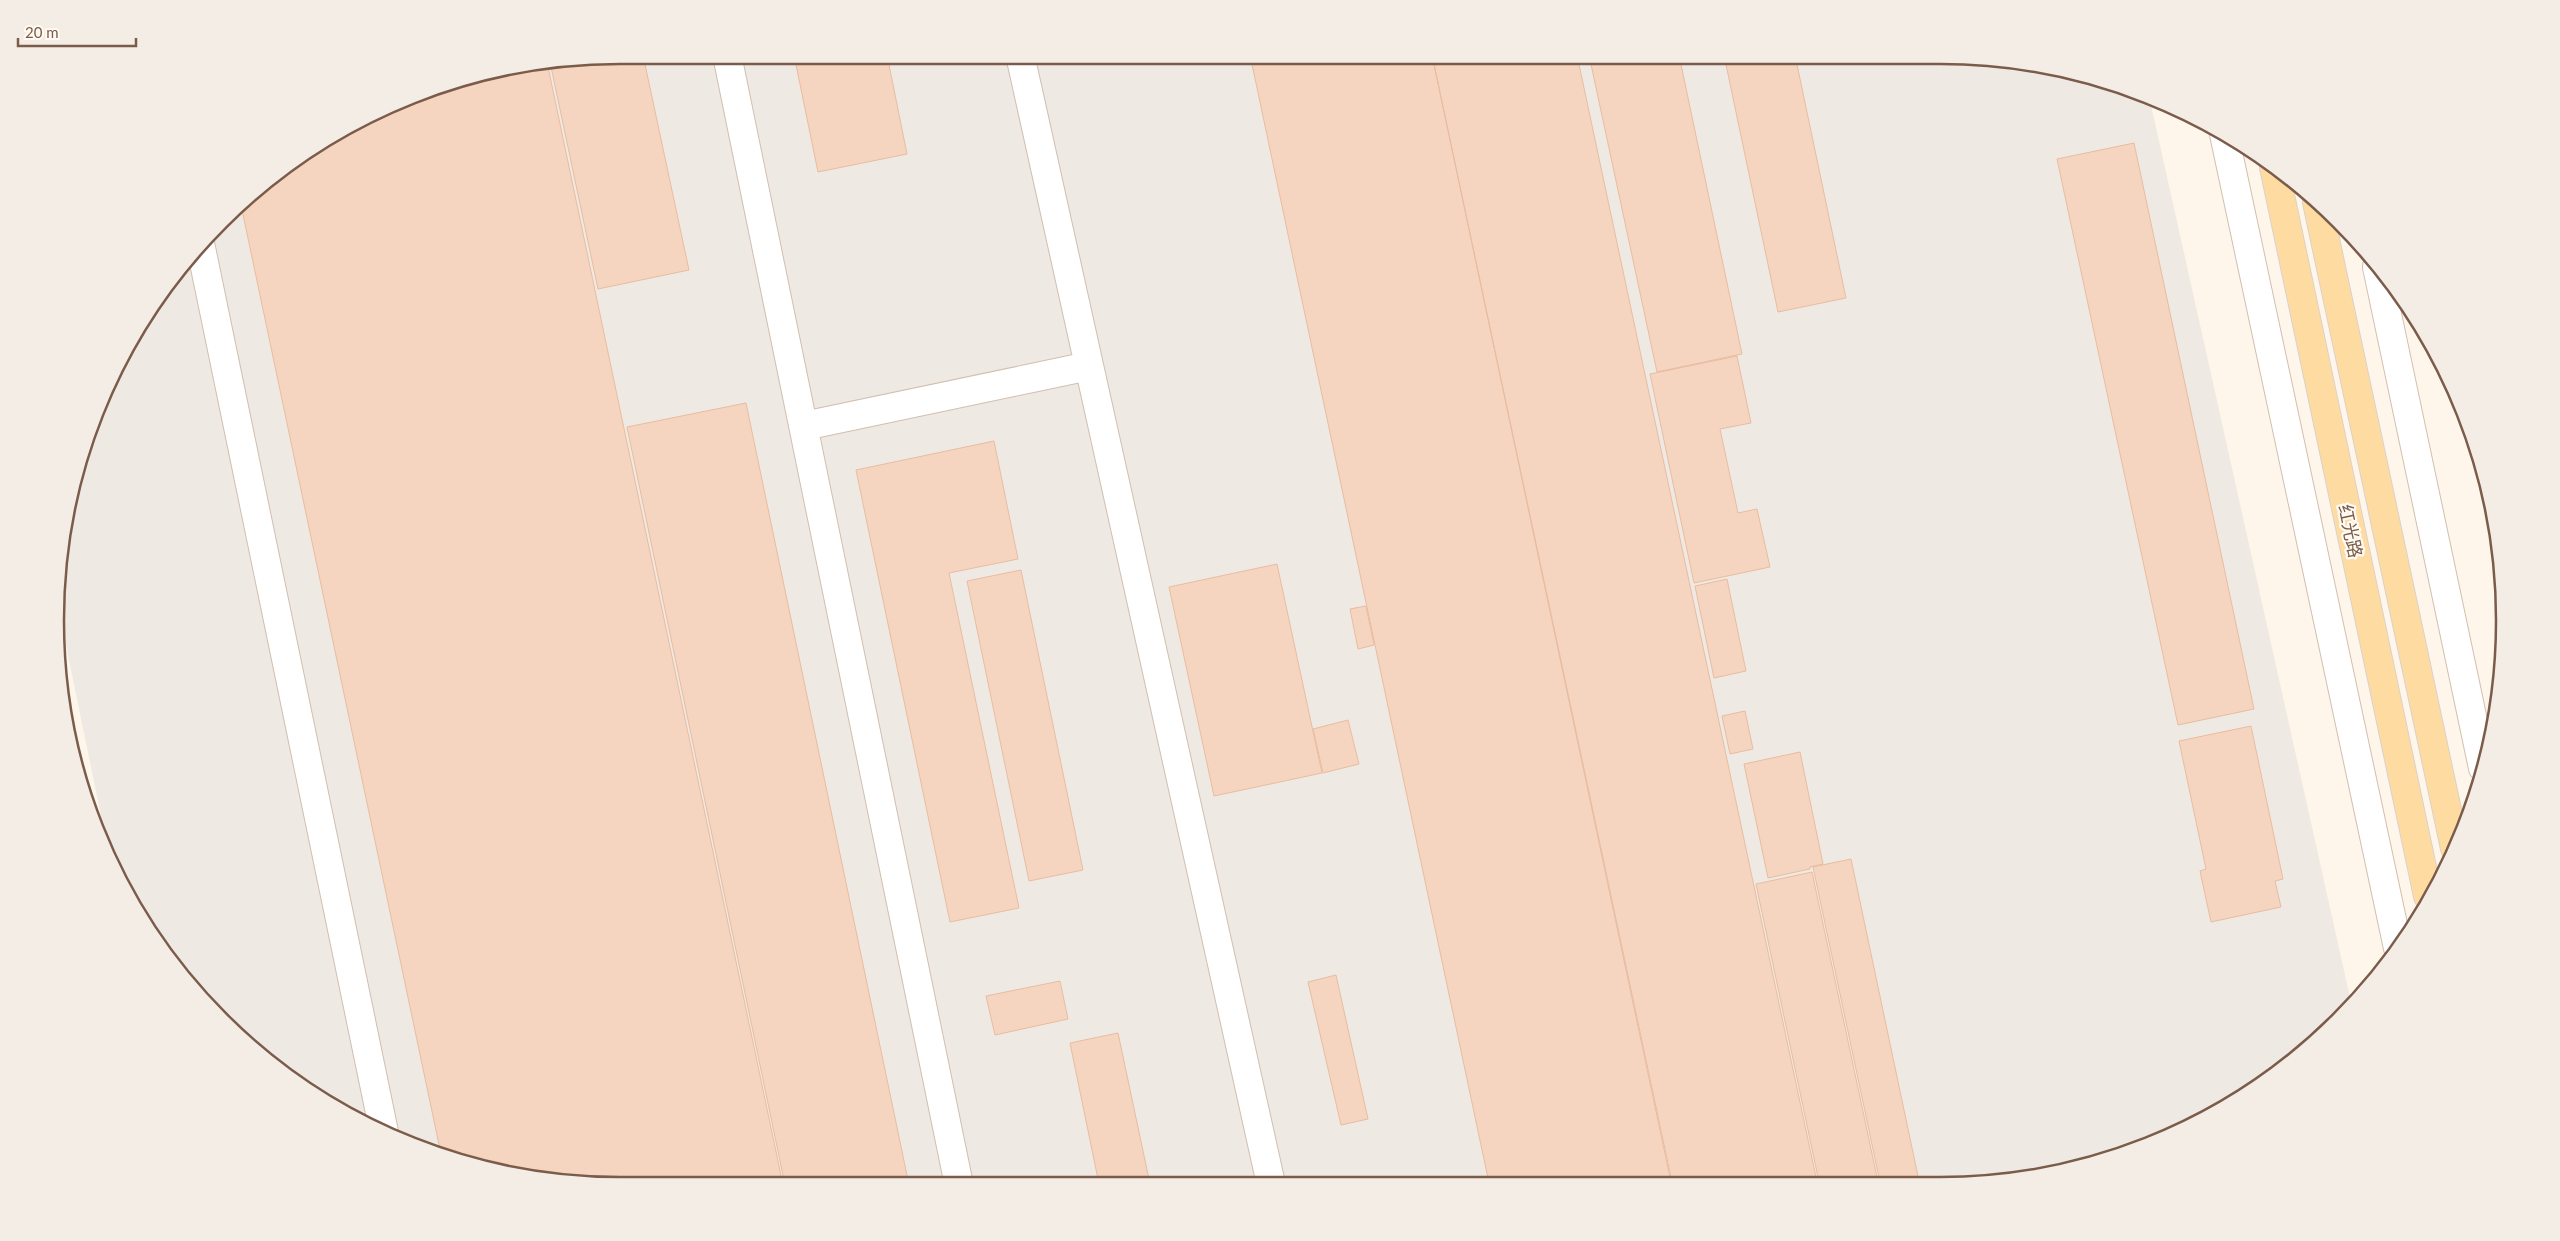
<svg xmlns="http://www.w3.org/2000/svg" width="2560" height="1241" font-family="Lato,'Noto Sans SC',sans-serif">
<style>
.industrial{fill:#efe9e3}
.building{fill:#f5d5c0;stroke:#e8bca0}
.lines{fill:none;stroke-linecap:round;stroke-linejoin:round}
.minor-casing{stroke:#d2beae;stroke-width:30}
.major-casing{stroke:#dad1cd;stroke-width:30}
.minor{stroke:#fff;stroke-width:28}
.major{stroke:#fedca1;stroke-width:28}
.labels{text-anchor:middle;dominant-baseline:central;stroke-width:4.5;stroke-linejoin:round;paint-order:stroke}
.street-label{font-size:18px;fill:#7b5c4b;stroke:#fffaf2}
.rim{fill:none;stroke:#7b5c4b;stroke-width:2.5}
</style>
<rect width="100%" height="100%" fill="#fef6ea"/>
<path class="industrial" d="M621 55H1940L2050 66 2149 96 2351 1002 2284 1069 2156 1143 2014 1181 620 1186 510 1175 404 1143 307 1091 247 1045 172 965 112 869 57 602 66 510 98 404 150 307 196 247 276 172 338 131 438 85 510 66Z"/>
<path class="building" d="M620 55H643L689 270 598 289 550 62Z
M794 55H887L907 154 818 172Z
M1250 55H1432L1671 1182 1489 1183Z
M1432 55H1577L1817 1182H1672Z
M1589 55H1679L1742 354 1657 372Z
M1724 55H1795L1846 298 1778 312Z
M547 62 783 1185 620 1186 510 1175 441 1154 241 205 276 172 338 131 438 85 510 66Z
M2134 143 2254 709 2178 725 2057 159Z
M1737 356 1751 423 1720 429 1738 513 1757 509 1770 567 1694 583 1650 374Z
M746 403 909 1185H785L627 427Z
M994 441 1018 559 949 573 1019 908 950 922 856 470Z
M1277 564 1322 773 1214 796 1169 587Z
M1021 570 1083 870 1029 881 967 581Z
M1727 579 1746 671 1714 678 1695 586Z
M1366 606 1374 645 1358 649 1350 609Z
M1745 711 1753 749 1730 754 1722 716Z
M1348 720 1359 764 1323 773 1313 729Z
M2251 726 2283 879 2275 881 2281 907 2211 922 2200 871 2206 869 2179 741Z
M1800 752 1823 864 1810 867V869L1768 878 1744 764Z
M1851 859 1919 1181 1880 1182 1813 867Z
M1812 872 1878 1182H1819L1756 884Z
M1336 975 1368 1119 1341 1125 1308 982Z
M1060 981 1068 1019 995 1035 986 996Z
M1118 1033 1150 1184H1099L1070 1043Z"/>
<g class="lines">
<g class="minor-casing">
<path id="minor" d="M727 55 959 1185
M1020 55 1271 1184
M2224 134 2398 948
M200 243 384 1132
M2377 267 2483 768
M804 426 1089 366"/>
</g>
<g class="major-casing">
<path id="major" d="M2274 167 2428 896
M2317 202 2455 848"/>
</g>
<use href="#minor" class="minor"/>
<use href="#major" class="major"/>
</g>
<g class="labels">
<g class="street-label">
<text transform="translate(2351 531) rotate(78)">红光路</text>
</g>
</g>
<path d="M0 0H2560V1241H0ZM620 64H1940A556 556 0 0 1 2496 620V621A556 556 0 0 1 1940 1177H620A556 556 0 0 1 64 621V620A556 556 0 0 1 620 64Z" fill="#f4ede5" fill-rule="evenodd"/>
<path class="rim" d="M620 64H1940A556 556 0 0 1 2496 620V621A556 556 0 0 1 1940 1177H620A556 556 0 0 1 64 621V620A556 556 0 0 1 620 64Z"/>
<path d="M18 38v8h118v-8" fill="none" stroke="#7b5c4b" stroke-width="2.5"/>
<text x="25" y="38" font-size="15" fill="#7b5c4b" stroke="#fffaf2" stroke-width="4" paint-order="stroke">20 m</text>
</svg>
